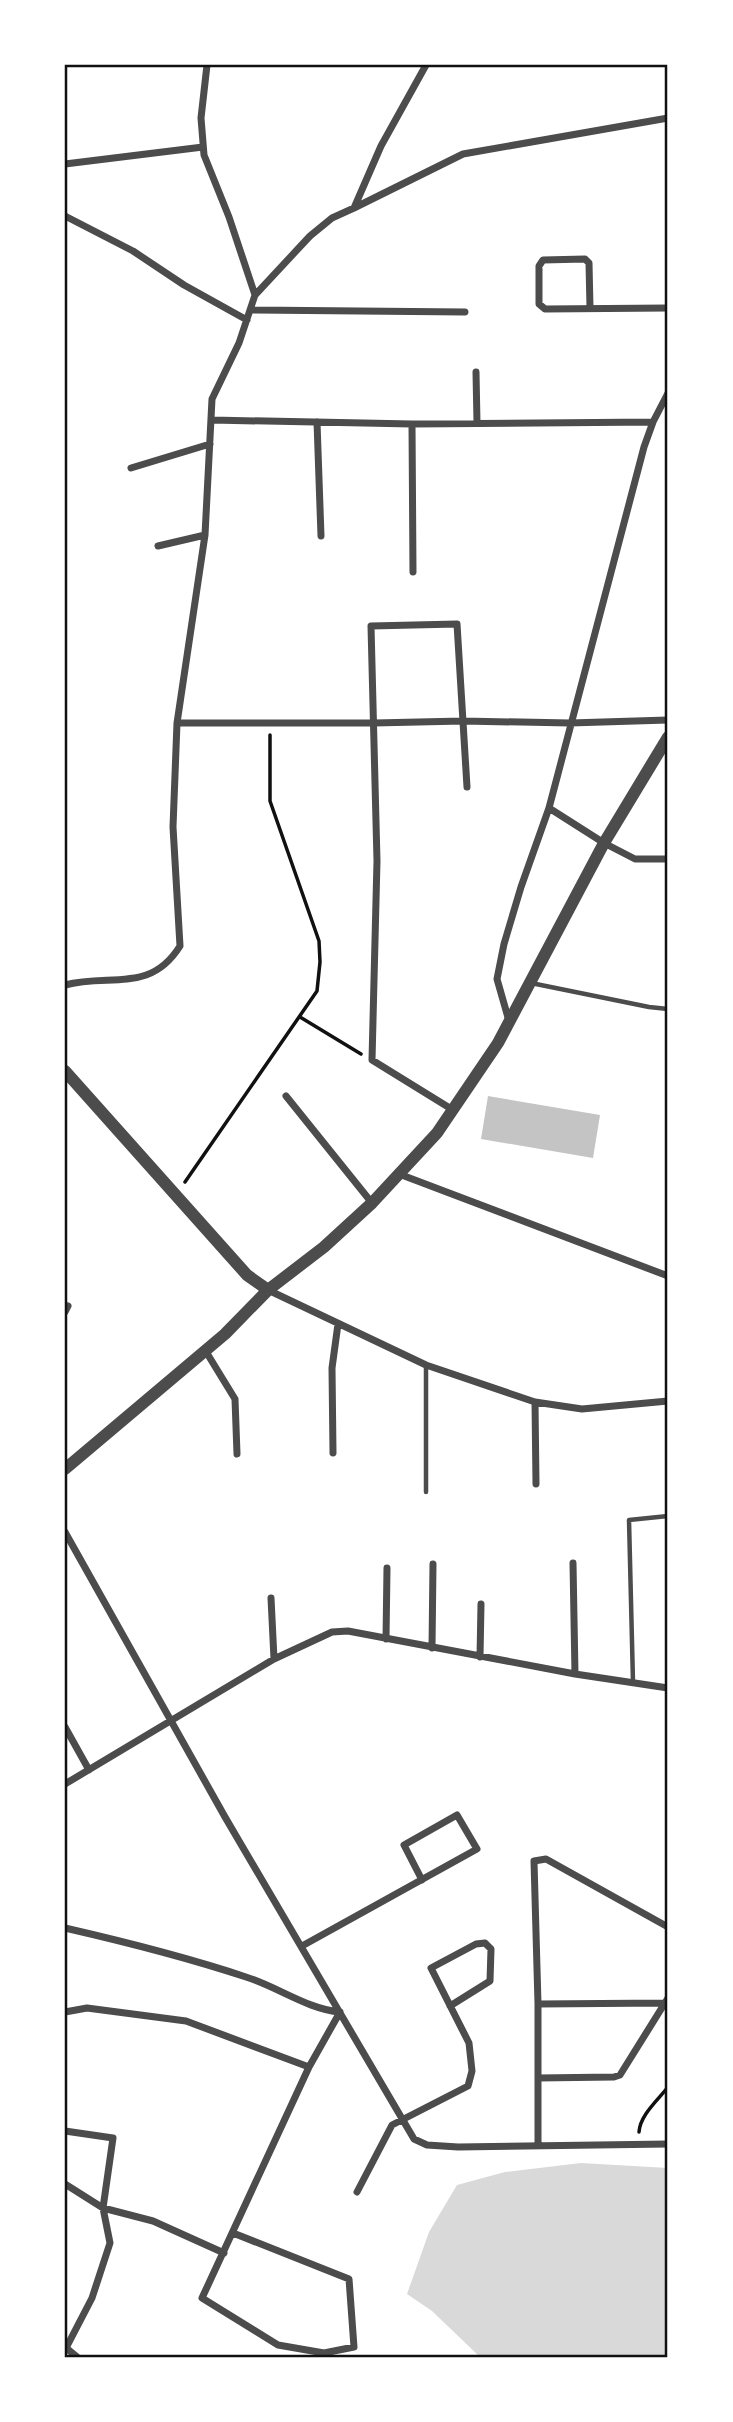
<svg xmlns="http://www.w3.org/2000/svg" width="733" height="2422" font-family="'Source Sans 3',sans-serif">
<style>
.water{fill:#d9d9d9}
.building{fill:#c4c4c4}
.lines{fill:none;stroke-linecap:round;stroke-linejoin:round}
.path{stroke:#111;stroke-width:3.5}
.service{stroke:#4c4c4c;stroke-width:4.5}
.minor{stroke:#4c4c4c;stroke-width:7}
.tertiary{stroke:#4c4c4c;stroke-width:12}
.neatline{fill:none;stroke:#111;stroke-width:2.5}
</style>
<rect width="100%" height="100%" fill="#fff"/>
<path class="water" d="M581 2163 668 2168V2357H480L432 2311 407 2294 429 2232 457 2185 505 2172Z"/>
<path class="building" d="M488 1096 600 1115 593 1158 481 1139Z"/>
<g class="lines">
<path class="path" d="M300 1017 361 1054
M185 1182 317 991 320 962 319 941 270 801V735
M639 2132C640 2115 658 2100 668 2087"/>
<path class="service" d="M531 983 649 1007 668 1009
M426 1365V1492
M633 1682 629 1520 668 1516"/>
<path class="minor" d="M207 65 201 118 204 155 229 217 255 295
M65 164 203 147
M354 208 463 154 668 118
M65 216 133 251 184 285 247 320
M590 308 589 263 585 259 543 260 539 266V304L545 309 668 308
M250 310 465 312
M476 372 477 423
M212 420 412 424 653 422
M317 422 321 536
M412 424 413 572
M131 468 210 444
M158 546 205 535
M177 723H374L463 721 570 723 668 720
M549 808 604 843 635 859H668
M65 985C110 973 150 994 180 946L173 827 177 723 205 535 212 399 239 343 255 295 310 236 332 218 354 208 381 146 426 65
M509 1021 497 979 504 944 521 887 549 808 644 447 653 422 668 393
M286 1096 372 1203
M453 1110 372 1060 377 861 371 626 457 624 467 787
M399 1174 668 1276
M268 1290 426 1365 535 1402 582 1409 668 1401
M65 1312 68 1306
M205 1350 235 1399 237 1454
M535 1402 536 1484
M333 1453 332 1368 338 1324
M65 1532 225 1817 414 2139 427 2145 458 2147 668 2144
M573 1563 575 1674
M271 1598 274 1659
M386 1639 387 1568
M432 1648 433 1564
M480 1657 481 1604
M65 1727 89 1770
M65 1784 274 1659 332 1632 348 1631 575 1674 668 1688
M65 1928C126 1942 186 1957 246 1977 278 1987 307 2009 340 2012
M302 1946 477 1849 457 1815 404 1845 422 1880
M538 2004 665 2003
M65 2012 87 2008 186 2021 309 2067
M538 2078 614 2077 620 2075 668 1998
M65 2131 113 2138 103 2208 153 2221 224 2253
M538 2145V2004L534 1861 546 1859 668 1927
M65 2184 103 2208 110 2243 92 2298 65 2350
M357 2192 392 2125 468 2086 472 2071 469 2043 431 1968 476 1944 485 1943 491 1949 490 1981 450 2006
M233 2233 349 2279 354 2347 324 2353 278 2345 202 2298 309 2067 340 2012
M65 2347 77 2357"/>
<path class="tertiary" d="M65 1071 247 1275 268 1290
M65 1469 225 1334 268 1290 324 1247 372 1203 437 1133 498 1043 604 843 668 737"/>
</g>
<rect width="733" height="2422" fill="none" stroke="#ffffff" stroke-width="133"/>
<rect x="66" y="66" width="600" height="2290" class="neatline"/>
</svg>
